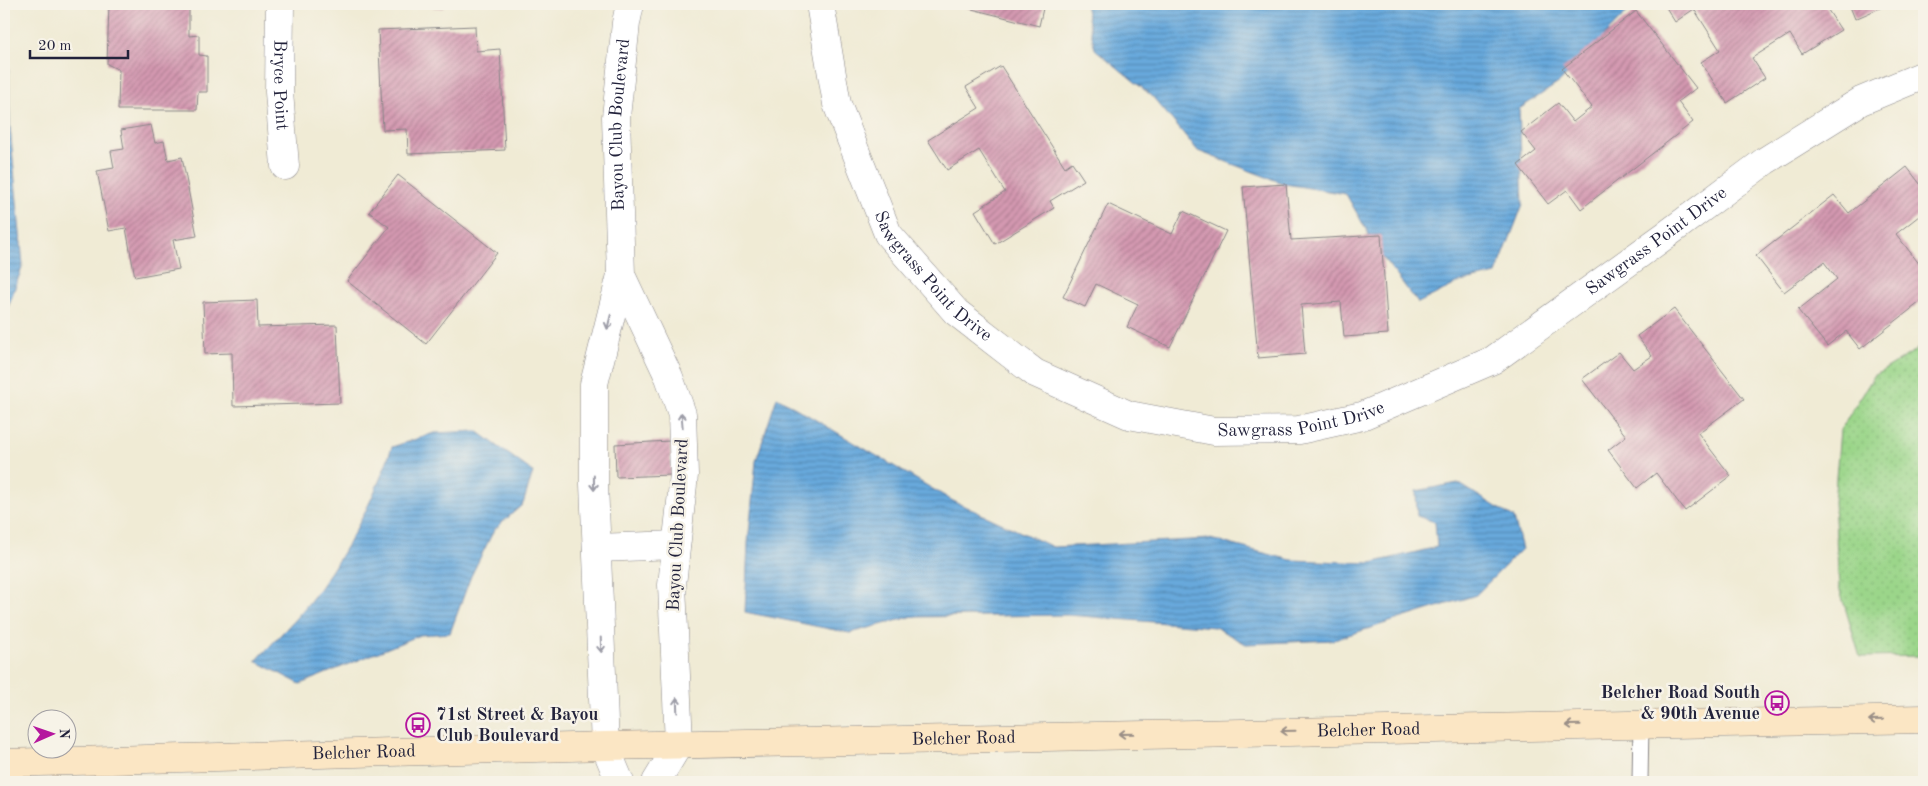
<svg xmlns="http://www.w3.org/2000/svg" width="1928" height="786" font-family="'Old Standard TT',serif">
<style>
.grass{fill:url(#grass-dots);stroke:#5e7c62}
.water{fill:url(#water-rules);stroke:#45668c}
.building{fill:url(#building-hatch)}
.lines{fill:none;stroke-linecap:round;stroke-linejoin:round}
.service-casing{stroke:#898688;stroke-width:17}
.minor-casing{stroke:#898688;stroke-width:29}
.tertiary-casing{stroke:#898688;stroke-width:29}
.secondary-casing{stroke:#898688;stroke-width:29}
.service{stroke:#fff;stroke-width:15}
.minor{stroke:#fff;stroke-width:28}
.tertiary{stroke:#fff;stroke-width:28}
.secondary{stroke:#fbe6c4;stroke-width:28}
.oneway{stroke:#9c9ca7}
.oneway2{stroke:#998e86}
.labels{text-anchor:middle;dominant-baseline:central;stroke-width:5;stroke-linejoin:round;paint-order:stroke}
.street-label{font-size:18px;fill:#22223b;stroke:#f7f3e8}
.poi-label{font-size:18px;font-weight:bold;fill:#22223b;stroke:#f7f3e8;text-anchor:end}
</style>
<defs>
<pattern id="grass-dots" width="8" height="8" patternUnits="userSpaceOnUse" patternTransform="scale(1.25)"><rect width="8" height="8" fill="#9bd68a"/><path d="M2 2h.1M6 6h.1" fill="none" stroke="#85b778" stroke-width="1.8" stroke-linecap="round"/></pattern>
<pattern id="water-rules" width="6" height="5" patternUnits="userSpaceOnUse" patternTransform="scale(1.25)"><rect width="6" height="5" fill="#68a9dc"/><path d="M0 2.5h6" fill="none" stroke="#5589b4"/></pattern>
<pattern id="building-hatch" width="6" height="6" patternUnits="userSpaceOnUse" patternTransform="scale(1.25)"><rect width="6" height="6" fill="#d499b1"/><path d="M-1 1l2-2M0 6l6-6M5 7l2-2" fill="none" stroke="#ac7c91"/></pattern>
</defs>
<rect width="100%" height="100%" fill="#f7f3e8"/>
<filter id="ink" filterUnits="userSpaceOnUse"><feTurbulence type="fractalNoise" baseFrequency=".02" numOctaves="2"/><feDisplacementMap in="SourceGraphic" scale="10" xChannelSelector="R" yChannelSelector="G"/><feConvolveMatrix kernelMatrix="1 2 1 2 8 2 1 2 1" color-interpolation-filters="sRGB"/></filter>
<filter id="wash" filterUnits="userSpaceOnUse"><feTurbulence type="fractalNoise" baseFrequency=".0096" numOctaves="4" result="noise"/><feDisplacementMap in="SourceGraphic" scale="20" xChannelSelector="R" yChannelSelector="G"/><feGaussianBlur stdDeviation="1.12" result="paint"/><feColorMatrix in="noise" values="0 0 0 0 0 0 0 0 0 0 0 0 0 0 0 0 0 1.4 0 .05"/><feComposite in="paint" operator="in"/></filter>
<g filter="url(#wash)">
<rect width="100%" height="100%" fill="#f0ebd5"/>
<path class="grass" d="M1924 345V656L1860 657 1839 587 1834 502 1840 430 1874 376Z"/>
<path class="water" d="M4 4H7L10 127 23 265 4 318Z
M1085 4H1635L1560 82 1519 109 1523 204 1496 274 1460 282 1418 303 1380 254 1346 194 1285 184 1198 151 1152 96 1095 49Z
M777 397 953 501 1053 547 1210 539 1291 560 1371 563 1437 547 1435 522 1417 516 1416 491 1458 483 1514 518 1522 549 1476 595 1332 640 1246 644 1215 627 1068 615 910 617 850 633 745 612 748 543 756 461Z
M477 431 533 472 523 504 494 530 471 576 450 633 420 635 300 684 256 661C275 640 297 619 314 596 347 551 374 500 392 447L434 433Z"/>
<g id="blocks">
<path class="building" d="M109 4H196V6L189 7V36L199 35V55L207 56V92H198L197 110H118L119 70 107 64Z
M405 4H444V8L405 5Z
M952 4H1044L1039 26Z
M1664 4H1824L1841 30 1802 54 1790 34 1752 58 1765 78 1727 103 1701 62 1720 50 1694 9 1675 22Z
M1849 4H1889L1855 19Z
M1636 11 1696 88 1678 102 1693 122 1581 209 1567 190 1548 204 1518 165 1536 151 1521 132 1558 103 1573 122 1592 107 1562 69Z
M475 26 476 51 500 49 505 150 408 154 407 129 383 130 378 30Z
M1001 66 1065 167 1072 162 1084 180 1050 201 1054 208 995 244 975 211 1005 192 979 150 947 170 928 140 979 108 966 87Z
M151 125 155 143 164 141 168 160 182 157 197 236 173 240 179 269 135 277 126 228 109 231 97 171 114 168 111 151 124 149 121 130Z
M1907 167 1924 189V212L1896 234 1924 270V299L1860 349 1846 331 1827 346 1798 310 1837 279 1824 262 1784 292 1756 256 1834 195 1849 213Z
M398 175 497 253 426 344 347 281 389 227 369 212Z
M1286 184 1291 240 1381 235 1388 334 1344 337 1341 302 1301 305 1305 354 1258 358 1243 187Z
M1108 204 1172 234 1183 211 1226 231 1170 347 1127 327 1138 304 1096 284 1085 307 1063 297Z
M257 300 258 327 337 325 340 403 233 406 232 353 205 354 203 302Z
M1674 309 1744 399 1698 433 1731 476 1685 511 1656 473 1637 488 1608 450 1626 436 1582 379 1619 352 1633 369 1652 356 1637 336Z
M670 441 671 475 616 477 615 444Z"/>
</g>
</g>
<g filter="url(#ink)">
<use href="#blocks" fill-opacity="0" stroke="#898688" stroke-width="1"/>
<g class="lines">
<g class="service-casing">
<path id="service" d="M1640 782 1641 723"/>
</g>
<g class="minor-casing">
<g id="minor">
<path id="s1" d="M280 4 279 92 285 166"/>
<path id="s2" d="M820 4 837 104 888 234 956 312 1035 373 1129 415 1214 431 1299 430 1362 416 1493 360 1666 235 1765 161 1861 101 1924 75"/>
<path d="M621 275 669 377 682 414 684 475 672 585 679 744 656 782"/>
<path d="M597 548 676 545"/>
<path id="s3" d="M605 746 594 484V384L621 275 616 117 626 23 630 4"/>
</g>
</g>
<g class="tertiary-casing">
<path id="tertiary" d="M605 746 620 782"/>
</g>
<g class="secondary-casing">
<g id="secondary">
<path id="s4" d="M4 763 605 746 1924 719"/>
</g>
</g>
<use href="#service" class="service"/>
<use href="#minor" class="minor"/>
<use href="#tertiary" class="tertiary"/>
<use href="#secondary" class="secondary"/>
</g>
<defs><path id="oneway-shaft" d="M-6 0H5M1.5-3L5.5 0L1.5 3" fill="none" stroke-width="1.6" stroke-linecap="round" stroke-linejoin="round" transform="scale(1.25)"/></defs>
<g class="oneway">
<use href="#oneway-shaft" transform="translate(609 322) rotate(104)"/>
<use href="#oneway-shaft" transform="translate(682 420) rotate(-95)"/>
<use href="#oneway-shaft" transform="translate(594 483) rotate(89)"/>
<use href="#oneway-shaft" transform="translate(601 645) rotate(88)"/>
<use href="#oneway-shaft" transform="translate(677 705) rotate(-92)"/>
</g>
<g class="oneway2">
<use href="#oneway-shaft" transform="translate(1876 720) rotate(179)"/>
<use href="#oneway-shaft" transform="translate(1573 725) rotate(179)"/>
<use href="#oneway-shaft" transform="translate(1288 731) rotate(179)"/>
<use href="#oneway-shaft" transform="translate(1126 734) rotate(179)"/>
</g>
</g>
<defs>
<g id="bus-ring" transform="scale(1.25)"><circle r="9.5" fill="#f7f3e8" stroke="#b5179e" stroke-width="1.5"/><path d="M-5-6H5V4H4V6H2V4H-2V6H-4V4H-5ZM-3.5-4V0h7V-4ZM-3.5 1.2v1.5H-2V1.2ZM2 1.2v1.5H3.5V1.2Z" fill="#b5179e"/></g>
</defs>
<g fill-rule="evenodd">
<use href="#bus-ring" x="1777" y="703"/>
<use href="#bus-ring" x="418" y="725"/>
</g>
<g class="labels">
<g class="street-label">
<text stroke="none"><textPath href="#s1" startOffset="81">Bryce Point</textPath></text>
<text stroke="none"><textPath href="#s3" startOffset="625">Bayou Club Boulevard</textPath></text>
<text stroke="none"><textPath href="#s2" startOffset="1128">Sawgrass Point Drive</textPath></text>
<text stroke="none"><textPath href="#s2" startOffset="302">Sawgrass Point Drive</textPath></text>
<text stroke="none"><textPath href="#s2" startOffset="722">Sawgrass Point Drive</textPath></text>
<text transform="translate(678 525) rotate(-87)">Bayou Club Boulevard</text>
<text stroke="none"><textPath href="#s4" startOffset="1365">Belcher Road</textPath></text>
<text stroke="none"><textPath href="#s4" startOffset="960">Belcher Road</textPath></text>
<text stroke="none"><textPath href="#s4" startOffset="360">Belcher Road</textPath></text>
</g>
<g class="poi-label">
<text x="1760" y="693">Belcher Road South<tspan x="1760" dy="21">&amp; 90th Avenue</tspan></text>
<text x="436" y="715" text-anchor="start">71st Street &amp; Bayou<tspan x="436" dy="21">Club Boulevard</tspan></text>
</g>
</g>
<rect width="1928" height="786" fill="none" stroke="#f7f3e8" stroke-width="20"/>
<g transform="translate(52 734) rotate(88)"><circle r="24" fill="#f7f3e8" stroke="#a29fa3"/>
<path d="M0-4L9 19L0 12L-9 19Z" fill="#b5179e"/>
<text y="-8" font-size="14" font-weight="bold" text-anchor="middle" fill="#22223b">N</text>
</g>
<path d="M30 50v8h98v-8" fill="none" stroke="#22223b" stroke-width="2.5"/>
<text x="38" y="50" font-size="15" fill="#22223b" stroke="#f7f3e8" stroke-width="4" paint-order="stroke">20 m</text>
</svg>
